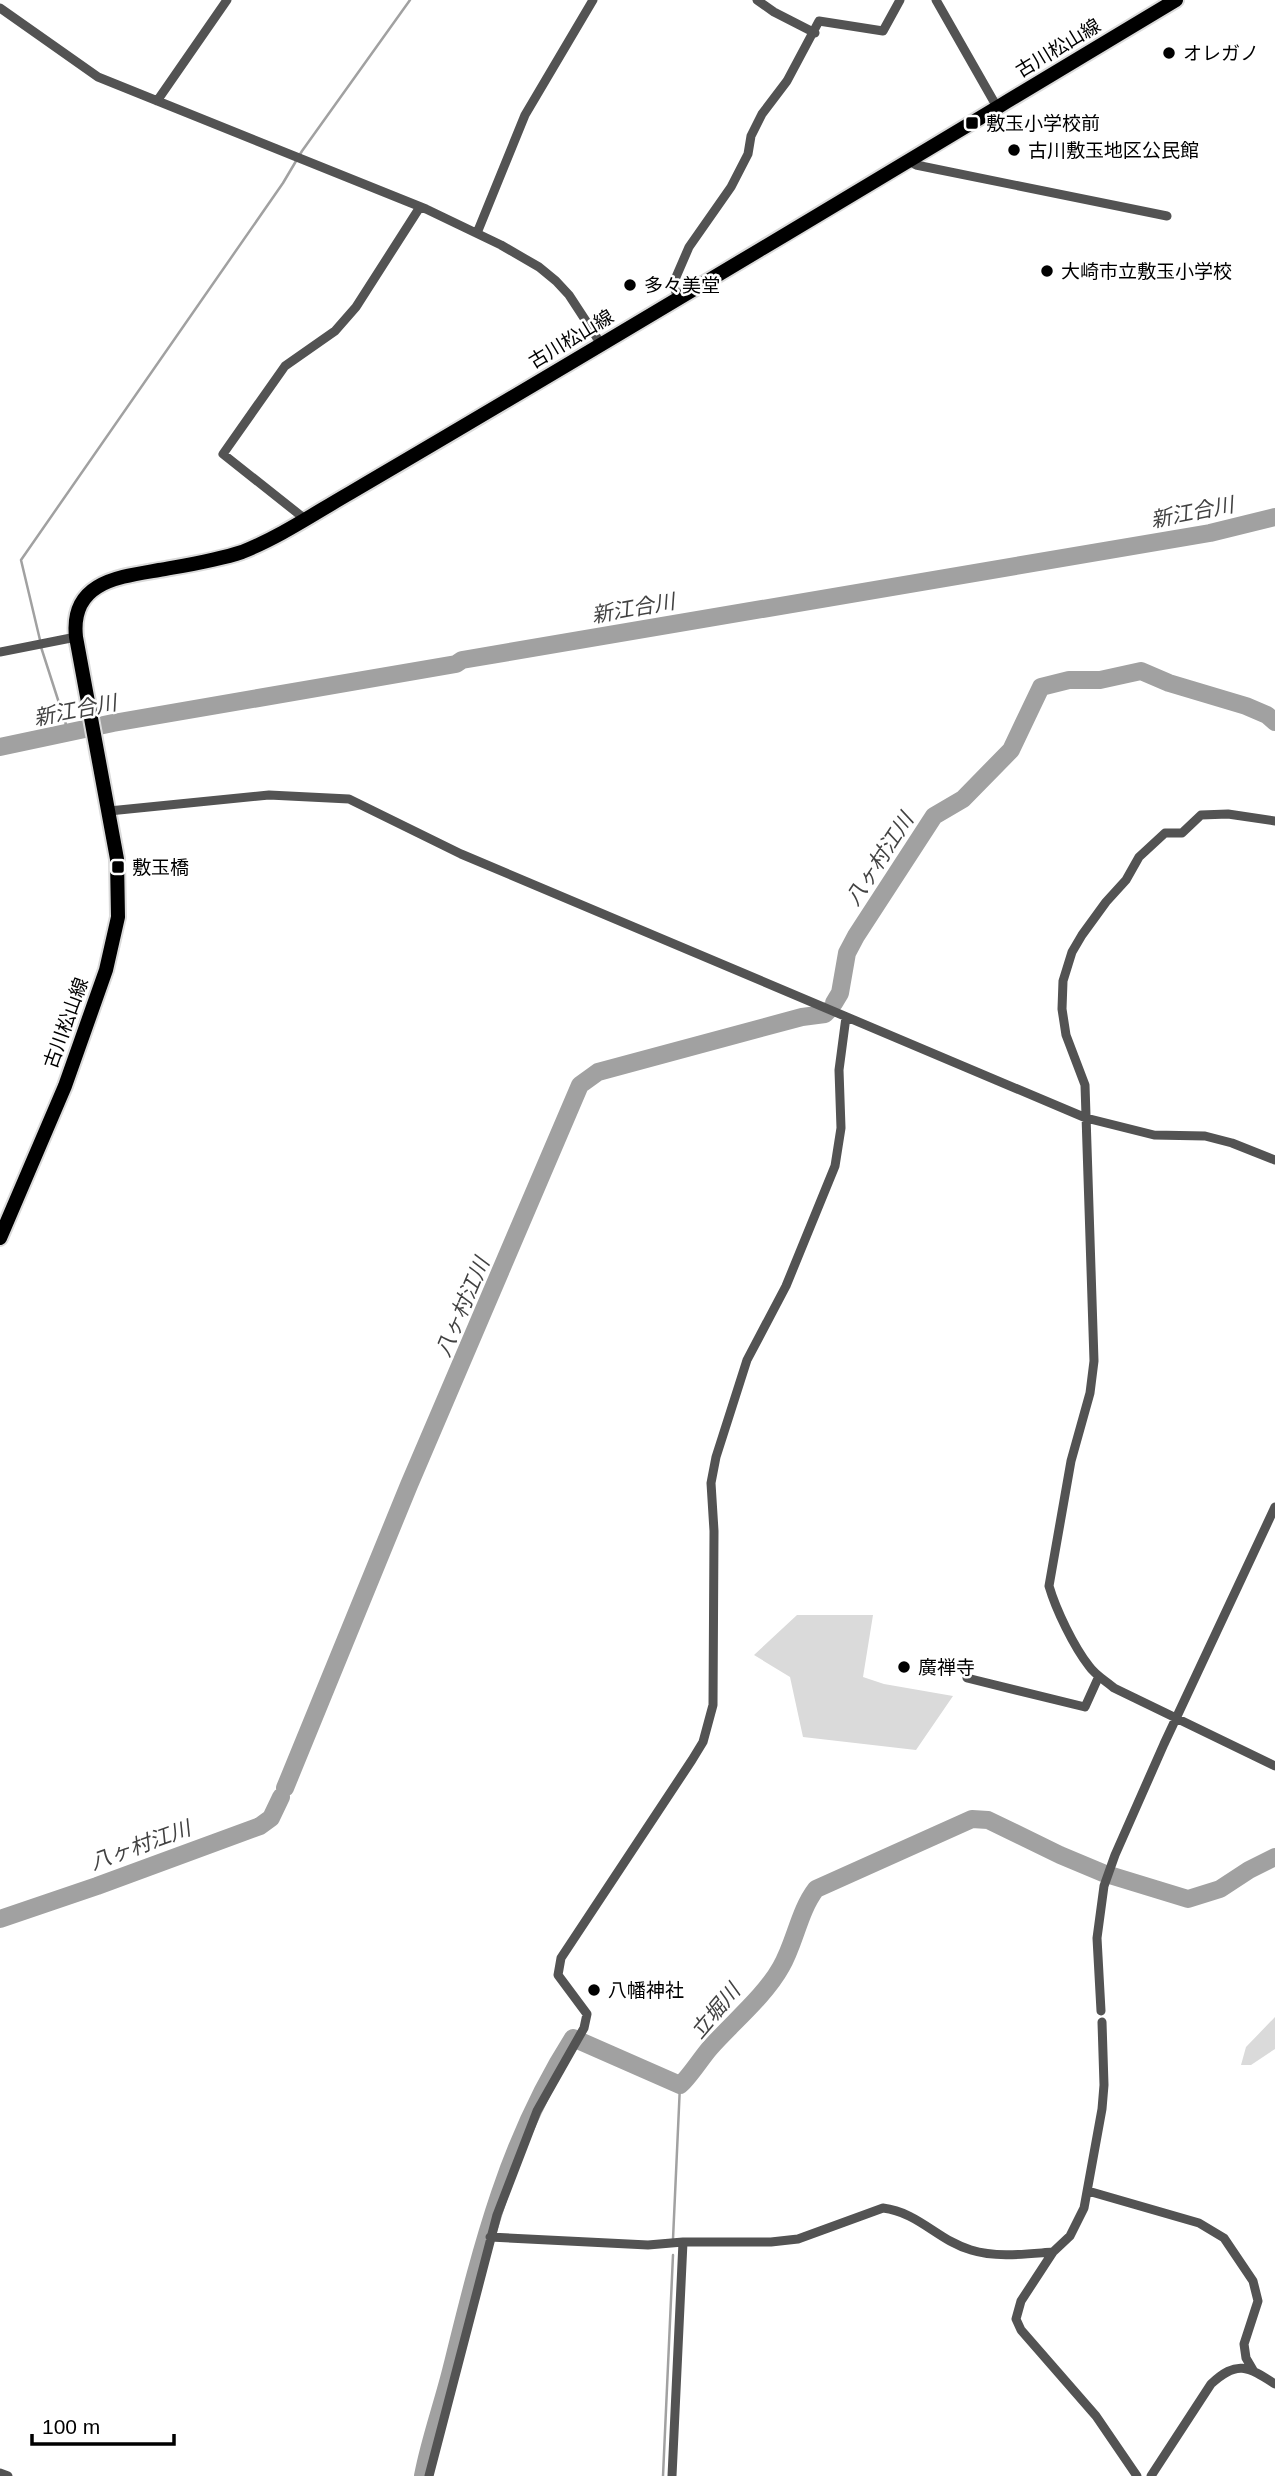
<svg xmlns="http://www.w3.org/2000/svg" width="1275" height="2476" font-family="Arial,'Noto Sans JP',sans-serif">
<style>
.green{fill:#dadada}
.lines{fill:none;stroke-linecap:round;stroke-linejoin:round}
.stream{stroke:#a1a1a1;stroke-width:2.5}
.river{stroke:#a1a1a1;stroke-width:18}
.primary-casing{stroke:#dbdbdb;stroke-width:18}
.minor{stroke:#535353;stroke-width:9}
.primary{stroke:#000;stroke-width:14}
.poi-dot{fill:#000;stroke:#fff;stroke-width:2.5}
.labels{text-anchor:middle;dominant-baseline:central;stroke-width:5;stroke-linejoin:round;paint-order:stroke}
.street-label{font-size:19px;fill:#000;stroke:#fff}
.poi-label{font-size:19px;fill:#000;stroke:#fff;text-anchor:start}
.water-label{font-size:21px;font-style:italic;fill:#424242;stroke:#fff}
</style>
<rect width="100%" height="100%" fill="#fff"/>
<path class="green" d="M797 1615H873L863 1677 884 1684 953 1696 916 1750 803 1737 790 1677 754 1655Z
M1275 2017V2049L1251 2065H1241L1246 2047Z"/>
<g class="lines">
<path class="stream" d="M40 640 21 560 283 183 302 151 410 0
M41 647 69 734
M673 2239 680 2085
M663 2476 673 2255"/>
<path class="river" d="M0 747 113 723 456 664 462 660 1210 533 1275 517
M834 1003 840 993 847 953 856 936 934 816 963 799 1011 750 1041 687 1069 680H1100L1141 671 1169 683 1246 706 1267 715 1275 722
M285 1788 409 1485 580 1085 598 1072 802 1017 825 1014 829 1010
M0 1919 97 1886 260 1826 271 1818 281 1797
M423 2476C430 2439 443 2404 452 2367 481 2250 507 2141 573 2038L680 2085C688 2079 702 2057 710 2048 732 2023 765 1996 781 1967 795 1943 799 1911 816 1889L972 1819 988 1820 1060 1855 1103 1873 1188 1899 1220 1889 1249 1870 1275 1857"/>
<g class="primary-casing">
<path id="primary" d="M0 1238 65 1086 106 970 118 917 117 859 76 637C70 582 118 577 159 570 187 565 215 561 242 552 280 537 315 513 350 493 627 331 901 165 1176 0"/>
</g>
<path class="minor" d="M757 0 774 12 815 33
M936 0 997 107
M0 8 98 77 426 209 501 245 539 267 556 281 569 295 601 344
M157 101 227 0
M908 160 916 165 1167 216
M477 233 525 115 593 0
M678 298 673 284 689 247 731 187 748 154 751 136 762 114 787 81 819 21 883 31 900 0
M305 519 223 454 285 366 335 331 356 307 420 207
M0 652 76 637
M109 811 269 795 349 799 461 854 1086 1118 1154 1135 1205 1136 1232 1143 1275 1160
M1275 821 1228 814 1201 815 1182 833H1165L1139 857 1126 880 1106 902 1082 935 1072 952 1063 981 1062 1009 1066 1035 1085 1085 1094 1361 1090 1393 1071 1461 1049 1586C1056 1610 1074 1647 1089 1666 1095 1675 1106 1681 1114 1688L1275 1766
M967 1678 1085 1707 1099 1676
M1101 2011 1097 1938 1104 1886 1115 1855 1164 1744 1275 1507
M1102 2022 1104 2085 1102 2109 1084 2208 1070 2236 1053 2252 1021 2301 1016 2319 1021 2330 1096 2416 1137 2476
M1088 2191 1199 2223 1224 2238 1253 2281 1258 2301 1244 2344 1246 2358 1253 2370
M490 2237 648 2245 683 2242H771L798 2239 883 2208C918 2212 939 2241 971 2250 997 2258 1026 2254 1053 2252
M0 2473 8 2476
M429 2476 497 2215 537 2111 584 2028 587 2014 558 1975 561 1958 692 1760 703 1742 713 1705 714 1531 711 1483 716 1457 747 1360 786 1286 835 1166 841 1128 839 1070 846 1017
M672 2476 683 2242
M1151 2476 1211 2384C1237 2360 1247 2366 1275 2384"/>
<use href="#primary" class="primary"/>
</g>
<g class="poi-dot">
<circle cx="1169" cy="53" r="7"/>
<rect x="965" y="116" width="14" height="14" rx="3.5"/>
<circle cx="1014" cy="150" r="7"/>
<circle cx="1047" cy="271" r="7"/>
<circle cx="630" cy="285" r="7"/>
<rect x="111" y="860" width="14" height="14" rx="3.5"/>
<circle cx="904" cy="1667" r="7"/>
<circle cx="594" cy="1990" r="7"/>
</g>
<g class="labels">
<g class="street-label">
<text transform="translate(1058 48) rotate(-31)">古川松山線</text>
<text transform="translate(571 339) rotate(-31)">古川松山線</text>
<text transform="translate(66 1023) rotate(-70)">古川松山線</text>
</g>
<g class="poi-label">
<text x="1183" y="53">オレガノ</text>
<text x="986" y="123">敷玉小学校前</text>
<text x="1028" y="150">古川敷玉地区公民館</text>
<text x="1061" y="271">大崎市立敷玉小学校</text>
<text x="644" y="285">多々美堂</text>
<text x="132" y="867">敷玉橋</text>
<text x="918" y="1667">廣禅寺</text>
<text x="608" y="1990">八幡神社</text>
</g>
<g class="water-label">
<text transform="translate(1192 512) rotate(-11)">新江合川</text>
<text transform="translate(633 608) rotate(-10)">新江合川</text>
<text transform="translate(75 710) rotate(-11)">新江合川</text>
<text transform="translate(879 859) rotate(-57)">八ヶ村江川</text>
<text transform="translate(462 1307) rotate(-67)">八ヶ村江川</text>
<text transform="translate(140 1845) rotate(-20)">八ヶ村江川</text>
<text transform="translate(715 2011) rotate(-50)">立堀川</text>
</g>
</g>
<path d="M32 2434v10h142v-10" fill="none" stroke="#000000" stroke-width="3.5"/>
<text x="42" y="2434" font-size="21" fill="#000000" stroke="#ffffff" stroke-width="5" paint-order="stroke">100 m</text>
</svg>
